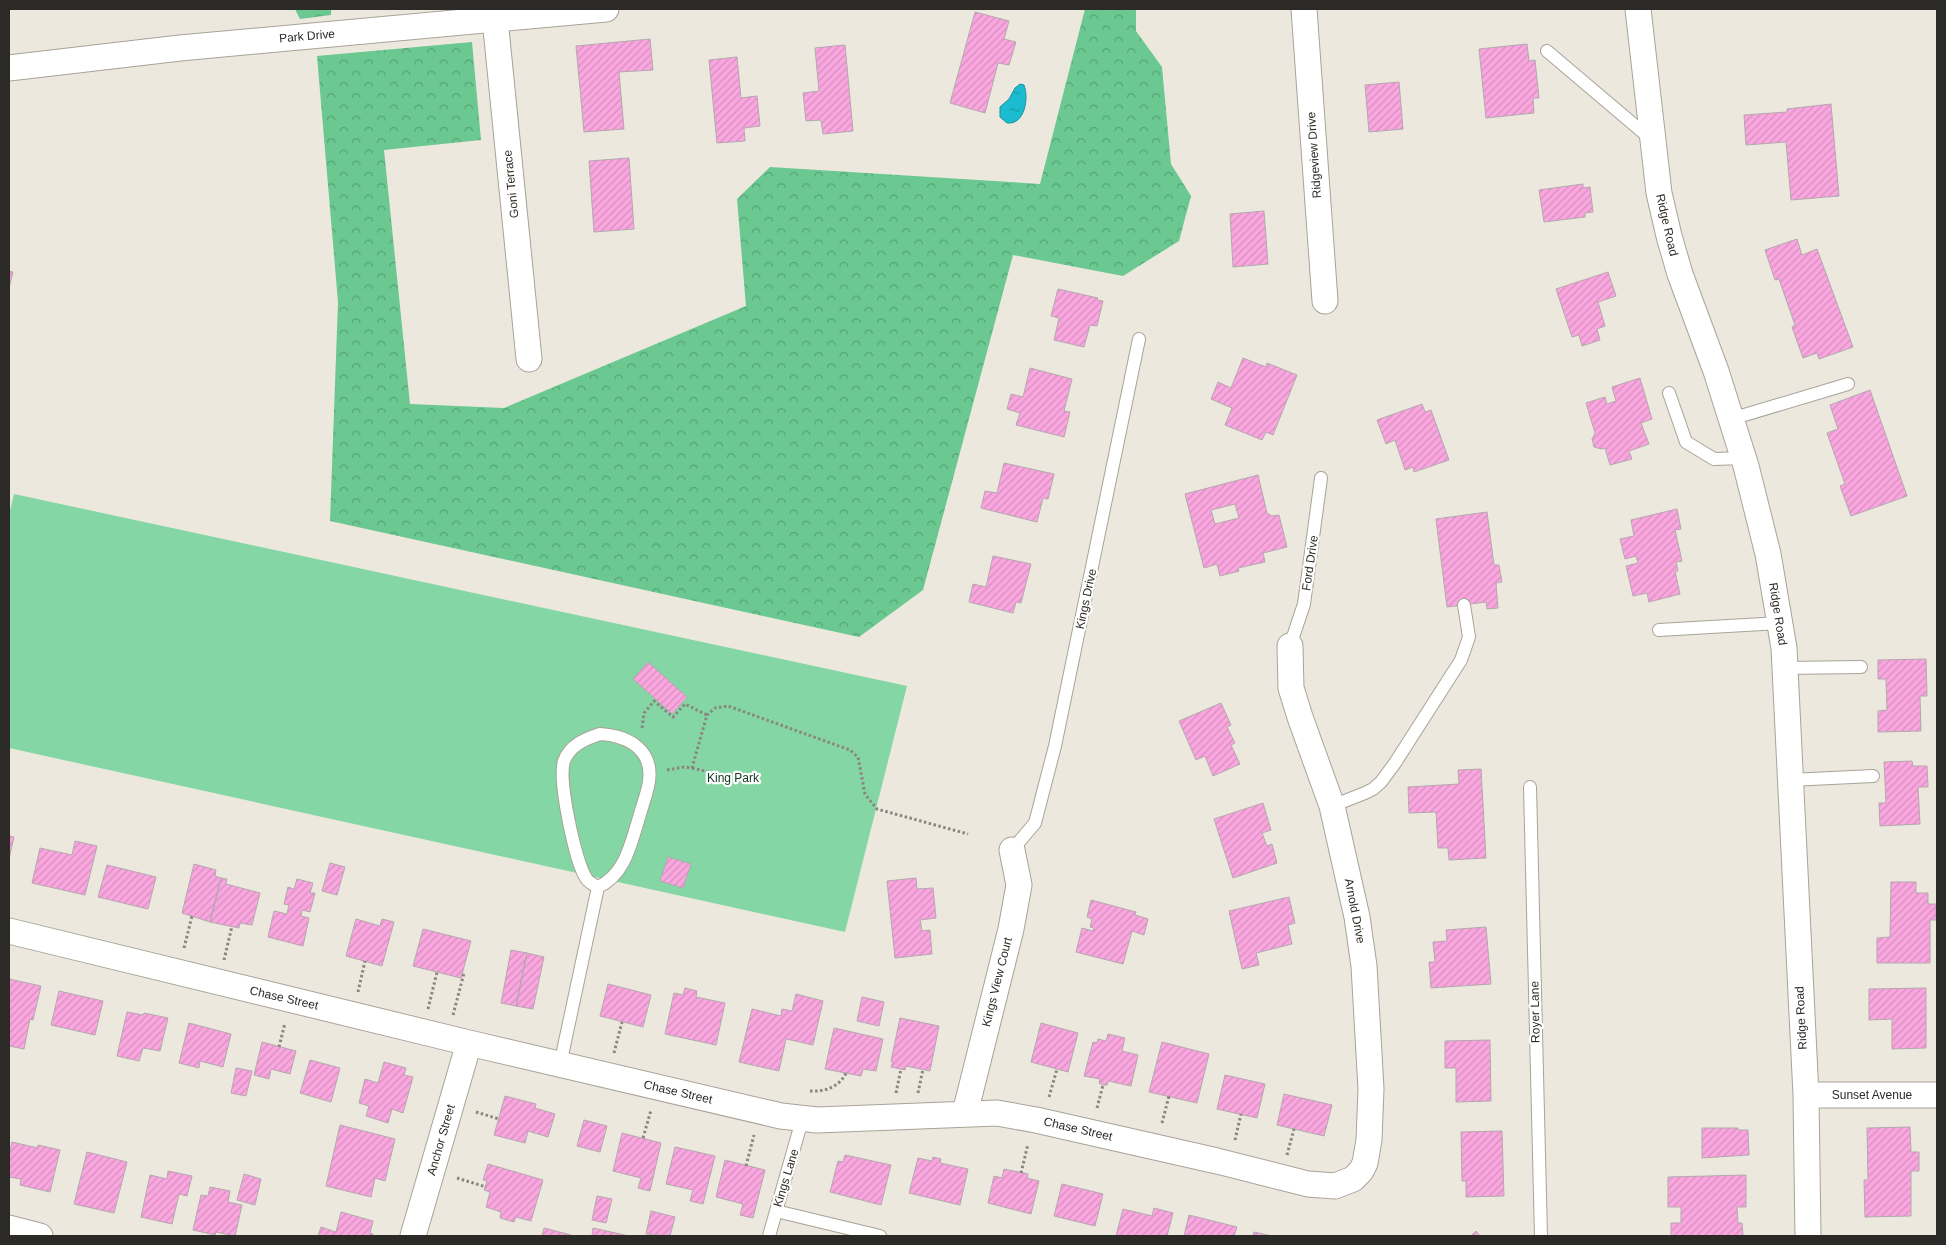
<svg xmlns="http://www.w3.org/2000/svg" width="1946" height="1245" font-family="Arial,sans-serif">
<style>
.green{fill:#84d7a4}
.forest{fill:url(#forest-crowns)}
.water{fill:url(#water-ripples);stroke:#20909d}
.building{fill:url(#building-hatch);stroke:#b3a8ae;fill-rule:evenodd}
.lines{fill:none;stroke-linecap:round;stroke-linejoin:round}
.service-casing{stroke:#a8a398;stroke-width:14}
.minor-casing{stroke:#a8a398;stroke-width:27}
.path{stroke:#8a867f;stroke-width:3;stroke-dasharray:2.5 2.5;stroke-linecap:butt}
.service{stroke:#fff;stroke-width:12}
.minor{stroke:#fff;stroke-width:25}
.labels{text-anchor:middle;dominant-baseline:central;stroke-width:4.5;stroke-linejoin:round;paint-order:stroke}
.street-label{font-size:12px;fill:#2c2a26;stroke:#fff}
.park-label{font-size:12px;fill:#0c3620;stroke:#fff}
</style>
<defs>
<pattern id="forest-crowns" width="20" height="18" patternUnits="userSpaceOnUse" patternTransform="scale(1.25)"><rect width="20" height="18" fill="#6ac890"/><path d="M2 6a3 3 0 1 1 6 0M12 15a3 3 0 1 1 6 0" fill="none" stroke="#57a375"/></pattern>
<pattern id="water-ripples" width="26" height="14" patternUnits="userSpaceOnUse" patternTransform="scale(1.25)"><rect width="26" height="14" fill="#1bbcd0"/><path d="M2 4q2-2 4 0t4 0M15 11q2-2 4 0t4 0" fill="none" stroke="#1899a9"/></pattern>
<pattern id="building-hatch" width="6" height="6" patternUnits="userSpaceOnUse" patternTransform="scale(1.25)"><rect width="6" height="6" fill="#faa6df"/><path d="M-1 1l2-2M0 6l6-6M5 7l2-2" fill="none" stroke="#d68fbf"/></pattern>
</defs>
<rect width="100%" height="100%" fill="#ede8dd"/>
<path class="green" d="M14 494 907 686 845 932 9 748V515Z"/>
<path class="forest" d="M295 9H331V15L300 19Z
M1085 9H1136V31L1162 67 1171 164 1191 196 1179 241 1123 276 1013 255 923 590 859 637 330 521 338 302 317 56 472 42 481 140 384 150 410 404 504 408 746 306 737 199 770 167 1040 184Z"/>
<path class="water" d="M1020 84 1024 85C1029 98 1025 125 1007 123L1000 117V107L1009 99 1015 88Z"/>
<path class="building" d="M975 12 1009 21 1004 39 1016 42 1009 65 998 63 985 113 950 103Z
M650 39 653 70 619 72 624 129 584 132 576 46Z
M1527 44 1529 61 1535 60 1539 98H1533L1534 113 1486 118 1479 49Z
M845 45 853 131 823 134 821 120 806 121 803 93 819 91 815 48Z
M737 57 741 98 757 96 760 126 744 128 745 141 717 143 709 60Z
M1399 82 1403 129 1369 132 1365 85Z
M1831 104 1839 196 1791 200 1786 142 1746 145 1744 115 1787 112V109Z
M629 158 634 229 594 232 589 161Z
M1583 184V188L1590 187 1593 212 1585 213V217L1544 222 1539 190Z
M1264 211 1268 264 1233 267 1230 214Z
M1797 239 1802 255 1817 249 1853 347 1819 359 1817 353 1803 358 1792 327 1795 325 1779 279 1775 280 1765 250Z
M9 271 13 272 9 288Z
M1608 272 1616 296 1598 302 1605 326 1597 329 1600 340 1582 346 1579 335 1572 337 1556 289Z
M1058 289 1098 298 1097 300 1103 301 1097 326 1090 325 1084 347 1054 340 1059 318 1051 316Z
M1243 358 1266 367 1267 363 1297 375 1273 435 1266 432 1262 440 1225 425 1232 408 1211 399 1218 382 1231 388Z
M1030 368 1072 379 1064 411 1070 412 1064 437 1016 425 1020 413 1007 409 1011 394 1023 397Z
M1640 378 1652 419 1641 423 1649 444 1629 451 1632 459 1610 465 1605 448 1601 449 1594 447 1592 439 1595 433 1586 403 1605 397 1607 404 1616 401 1612 387Z
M1870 390 1907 496 1851 516 1840 486 1845 484 1827 433 1838 429 1830 405Z
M1422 404 1425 412 1431 410 1449 460 1414 472 1413 467 1405 470 1395 440 1386 444 1377 420Z
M1004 463 1054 474 1048 499 1043 498 1037 522 981 508 985 491 997 493Z
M1258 475 1267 513 1272 516 1279 515 1287 547 1263 553 1265 562 1238 568 1239 571 1220 576 1217 564 1204 568 1185 494ZM1235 504 1239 518 1215 524 1211 510Z
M1677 509 1681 529 1675 530 1682 561 1676 562 1678 571H1675L1680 594 1649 602 1647 593 1633 596 1626 566 1638 563 1636 556 1625 559 1620 539 1634 536 1631 520Z
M1487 512 1494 565H1499L1502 582 1496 583 1498 608 1487 609 1486 602 1447 607 1436 519Z
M993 556 1031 564 1021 603 1016 602 1013 613 969 602 973 584 986 587Z
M1926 659 1927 696H1920L1921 731 1878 732V711L1887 710 1886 679H1878V660Z
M648 662 687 697 672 714 633 679Z
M1221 703 1231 725 1227 727 1235 743 1231 745 1240 764 1213 776 1205 756 1196 760 1179 721Z
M1912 761 1913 766H1927L1928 787H1918L1920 824 1880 826 1879 803H1886L1884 762Z
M1481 769 1486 858 1449 860 1448 848H1438L1436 812 1409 813 1408 787 1459 784 1458 770Z
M1263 803 1271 830 1262 833 1267 846 1272 844 1277 863 1233 878 1214 819Z
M9 836 14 837 9 859Z
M75 841 97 846 85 895 32 883 40 848 72 855Z
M668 857 691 864 683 888 660 881Z
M330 863 345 867 337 895 322 891Z
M194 864 216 870 215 876 221 878 210 922 182 913Z
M107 865 156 877 148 909 98 897Z
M221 878 227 879 226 884 260 893 252 925 240 923 239 928 210 922Z
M916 878 917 889 933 888 936 918 920 920 922 931 930 930 932 954 895 958 887 881Z
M297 879 313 883 310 893H315L310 912 302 910 301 916 309 918 303 946 268 937 274 911 287 914 289 905 284 904 288 887 294 889Z
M1891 882H1916V893H1928V904H1936V920H1930V963H1877V938L1890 937Z
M1289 897 1295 923 1288 925 1292 944 1256 953 1259 965 1242 969 1229 911Z
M1091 900 1136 912 1135 915 1148 919 1144 935 1132 931 1123 964 1076 952 1082 928 1093 931 1094 928 1090 927 1092 919 1087 917Z
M356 919 380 926 382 919 394 922 382 966 346 956Z
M1486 927 1491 984 1431 988 1429 962H1435L1433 942 1447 941 1446 930Z
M423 929 471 941 461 978 413 966Z
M511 950 527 953 516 1006 501 1003Z
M527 953 544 957 533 1009 516 1006Z
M9 979 41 986 33 1020 30 1019 24 1049 9 1046Z
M608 984 651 995 643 1027 600 1016Z
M685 988 697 991 696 997 725 1003 716 1045 665 1034 674 993 683 995Z
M1926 988V1048L1892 1049V1019L1869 1020V989Z
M59 991 103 1001 95 1035 51 1025Z
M796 994 823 1001 813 1045 786 1039 779 1071 739 1062 752 1009 781 1016 782 1009 792 1011Z
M862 997 884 1002 879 1026 857 1021Z
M127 1012 143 1015 144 1013 168 1018 160 1051 143 1048 139 1061 117 1056Z
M900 1018 939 1026 930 1071 906 1066 905 1070 891 1067 893 1062 891 1061Z
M189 1023 231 1034 223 1067 200 1061 199 1068 179 1063Z
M1041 1023 1078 1033 1068 1072 1031 1062Z
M834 1028 883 1039 876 1071 863 1069 861 1076 825 1069Z
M1108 1034 1125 1038 1122 1051 1138 1055 1131 1086 1108 1081 1107 1085H1103L1099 1083 1100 1079 1084 1076 1093 1042 1097 1043 1098 1039 1106 1041Z
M1490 1040 1491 1101 1456 1102V1068H1445V1041Z
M262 1042 296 1051 290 1074 271 1069 269 1079 254 1075Z
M1162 1042 1209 1054 1197 1103 1149 1092Z
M310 1060 340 1068 331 1102 300 1093Z
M384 1062 406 1068 404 1075 413 1077 403 1113 392 1109 388 1123 366 1116 369 1106 359 1103 365 1079 378 1083Z
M236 1068 252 1071 246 1096 231 1093Z
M1225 1075 1265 1084 1257 1118 1217 1109Z
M1284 1094 1332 1105 1324 1136 1277 1125Z
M505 1096 536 1104 535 1108 555 1114 548 1137 528 1131 525 1143 494 1135Z
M584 1120 607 1126 600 1152 577 1146Z
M340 1125 395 1139 385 1181 375 1178 371 1197 326 1186Z
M1910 1127 1911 1152H1919V1171H1911V1216L1865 1217 1864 1180H1868L1867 1128Z
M1702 1128H1738V1130H1748L1749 1155 1702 1158Z
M1502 1131 1504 1196 1466 1197V1181H1462L1461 1132Z
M622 1133 661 1143 650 1191 638 1188 641 1178 613 1171Z
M12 1142 38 1148V1145L60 1150 50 1192 20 1185 21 1179 9 1177V1155Z
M675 1147 715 1156 703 1204 690 1201 693 1190 666 1184Z
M87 1152 127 1162 114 1213 74 1204Z
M845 1155 891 1165 881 1205 830 1192 838 1161 843 1162Z
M933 1157 941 1159 940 1163 968 1169 960 1205 909 1193 918 1158 932 1161Z
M725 1160 765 1170 753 1218 740 1215 743 1204 716 1197Z
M488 1164 543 1180 531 1221 516 1217 514 1222 500 1218 501 1212 486 1207 490 1192 484 1190 487 1181 483 1180Z
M1004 1169 1028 1174 1027 1178 1039 1181 1031 1214 988 1203 994 1176 1002 1178Z
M168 1171 192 1176 187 1196 179 1194 172 1224 141 1217 150 1175 167 1179Z
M244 1174 261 1179 255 1205 237 1200Z
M1746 1175V1207H1737L1738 1223H1742L1743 1236H1671V1223H1681V1207H1668V1177Z
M1062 1184 1103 1194 1095 1226 1054 1216Z
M210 1187 230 1191 228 1202 242 1205 235 1236 216 1232 215 1235 193 1230 201 1195 208 1196Z
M597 1196 612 1199 606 1223 592 1220Z
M1154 1208 1173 1213 1167 1236H1116L1123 1209 1152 1216Z
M651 1211 675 1217 670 1236 646 1234Z
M341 1212 373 1221 370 1233 373 1234 372 1236H318L321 1227 336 1232Z
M1189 1215 1237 1227 1234 1236H1184Z
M544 1228 571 1235V1236H542Z
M593 1228 629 1236H592Z
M1476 1231 1480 1236H1471Z
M1254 1232 1272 1236H1253Z"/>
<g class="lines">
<g class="service-casing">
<path id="service" d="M1547 51 1652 140
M1669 393 1686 442 1714 459 1743 458
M1731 419 1848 384
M1659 630 1780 623
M1290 646 1304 604 1321 478
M1785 668 1861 667
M600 734C631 736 656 752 648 787 645 799 641 810 638 821 630 847 624 875 598 887 594 885 588 882 586 878 575 861 558 780 564 761 570 745 585 739 600 734Z
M1790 780 1873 776
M1530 787 1541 1236
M1332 806 1365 793 1373 789 1381 782 1395 763 1461 660 1469 637 1464 605
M1012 850 1035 823 1055 746 1139 339
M560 1065 598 887
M776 1211 880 1236
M769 1236 802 1120"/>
</g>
<g class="minor-casing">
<path id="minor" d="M494 9 529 359
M1304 9 1325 301
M1638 9 1659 193 1669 236 1680 274 1716 371 1746 466 1768 554 1784 648 1806 1095 1808 1236
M9 68 180 48 606 9
M9 931 469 1043 781 1116 817 1120 997 1113 1036 1120 1217 1161 1308 1184 1335 1186 1353 1179 1361 1171 1365 1163 1369 1140 1371 1089 1364 966 1357 917 1332 806 1300 717 1291 688 1290 646
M1806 1095H1937
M965 1113 1011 929 1019 885 1012 850
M9 1228 40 1236
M413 1236 469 1043"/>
</g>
<path class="path" d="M642 728 644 713 654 701 673 717 685 704 707 715
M692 768 709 772
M667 770 684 767 692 768 707 715 715 708 728 706 850 750 858 757 865 794 877 809 968 834
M184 948 192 916
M224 960 232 926
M358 992 365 961
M428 1009 437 972
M453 1015 464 973H463
M279 1047 285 1023
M614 1053 622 1022
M810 1091C825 1092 839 1087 846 1073
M896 1093 901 1069
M918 1093 923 1069
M1049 1097 1057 1069
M1097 1108 1103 1085
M476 1112 499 1119
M1162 1123 1169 1096
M643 1138 651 1110
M1235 1140 1241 1114
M1287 1155 1294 1129
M746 1166 754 1135
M1021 1173 1028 1144
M457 1178 486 1187"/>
<use href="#service" class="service"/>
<use href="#minor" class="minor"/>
</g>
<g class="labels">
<g class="street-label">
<text transform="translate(307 36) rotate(-5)">Park Drive</text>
<text transform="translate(1314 155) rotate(-94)">Ridgeview Drive</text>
<text transform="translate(511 184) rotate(-96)">Goni Terrace</text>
<text transform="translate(1667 225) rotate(77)">Ridge Road</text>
<text transform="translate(1310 563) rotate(-82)">Ford Drive</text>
<text transform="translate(1086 599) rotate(-78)">Kings Drive</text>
<text transform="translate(1778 614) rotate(81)">Ridge Road</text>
<text transform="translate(1355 911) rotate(79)">Arnold Drive</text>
<text transform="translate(997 982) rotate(-76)">Kings View Court</text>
<text transform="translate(284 998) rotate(13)">Chase Street</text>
<text transform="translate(1535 1012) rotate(-91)">Royer Lane</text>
<text transform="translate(1801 1018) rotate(-93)">Ridge Road</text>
<text transform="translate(678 1092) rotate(13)">Chase Street</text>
<text x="1872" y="1095">Sunset Avenue</text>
<text transform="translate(1078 1129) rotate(13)">Chase Street</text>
<text transform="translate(441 1140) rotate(-74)">Anchor Street</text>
<text transform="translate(786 1178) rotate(-73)">Kings Lane</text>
</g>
<g class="park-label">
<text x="733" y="778">King Park</text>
</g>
</g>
<rect width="1946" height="1245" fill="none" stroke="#2c2a26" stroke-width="20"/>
</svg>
